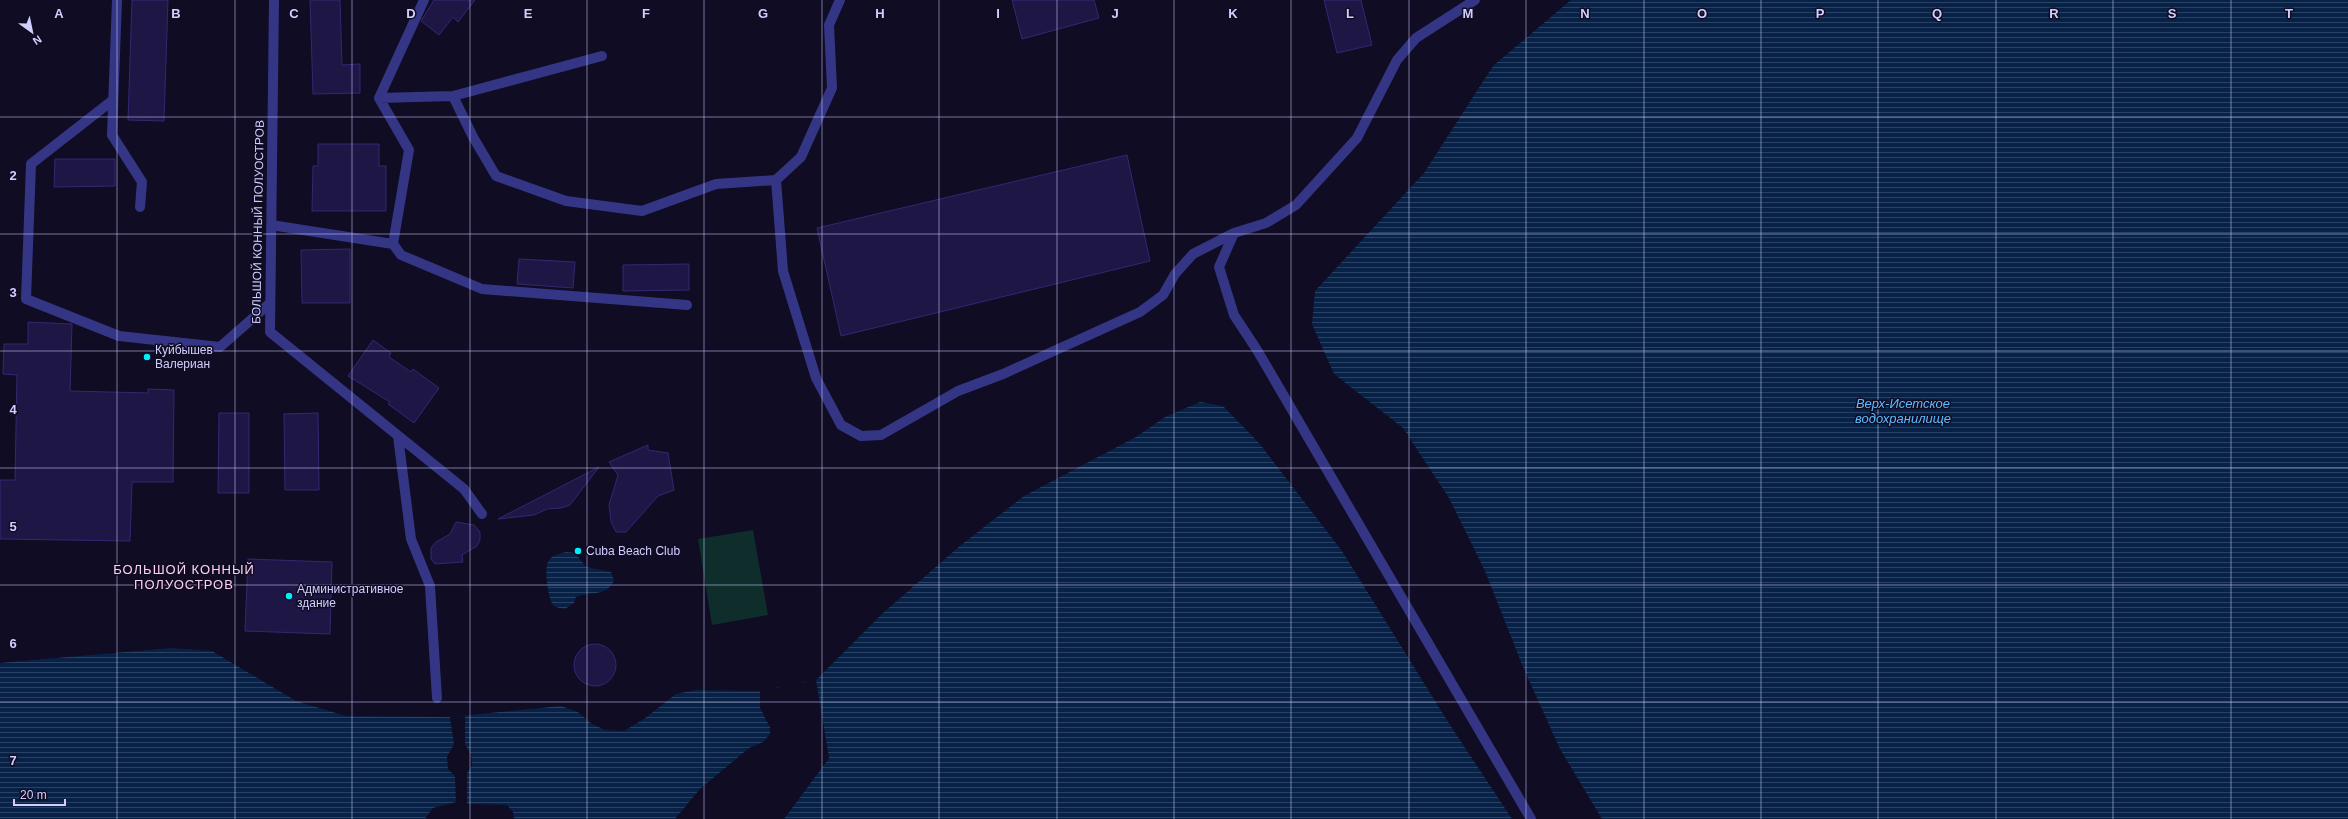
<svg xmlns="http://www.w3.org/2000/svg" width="2348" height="819" font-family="Arial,sans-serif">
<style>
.green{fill:#0f2e2b}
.water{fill:url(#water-rules)}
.pier{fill:#0f0c23}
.building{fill:#1e1746;stroke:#332873}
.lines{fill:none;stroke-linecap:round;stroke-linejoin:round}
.minor{stroke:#343685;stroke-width:10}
.grid{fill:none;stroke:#d2cfff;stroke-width:1;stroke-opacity:0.55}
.poi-dot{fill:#00eefa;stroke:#0f0c23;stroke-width:1.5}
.labels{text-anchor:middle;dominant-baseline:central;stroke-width:3;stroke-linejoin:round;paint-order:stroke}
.street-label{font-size:12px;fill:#d2cfff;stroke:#0f0c23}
.poi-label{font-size:12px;fill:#d2cfff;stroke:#0f0c23;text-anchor:start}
.water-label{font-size:13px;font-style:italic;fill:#5dbcff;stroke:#0f0c23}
.neighbourhood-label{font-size:13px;letter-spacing:1px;fill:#ffd1f1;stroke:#0f0c23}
.grid-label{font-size:13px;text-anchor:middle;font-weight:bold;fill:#d2cfff;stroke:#0f0c23;stroke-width:3;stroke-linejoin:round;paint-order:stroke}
</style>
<defs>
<pattern id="water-rules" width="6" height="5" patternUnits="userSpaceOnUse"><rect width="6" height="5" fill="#082247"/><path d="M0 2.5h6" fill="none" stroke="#2b4163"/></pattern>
</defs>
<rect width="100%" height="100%" fill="#0f0c23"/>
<path class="green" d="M753 530 768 615 712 625 698 539Z"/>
<path class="water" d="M1571 0H2348V819H1602L1560 749 1523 667 1485 571 1449 498 1403 428 1334 374 1312 324 1315 291 1424 173 1493 66Z
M1200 402 1223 406 1259 443 1342 551 1450 725 1512 819H0V663L171 648 212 651 296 701 346 716 450 717 561 706 578 712 592 724 605 730 624 731 644 719 676 694 695 690 760 691 816 680 883 613 961 545 1024 496 1136 437 1165 417Z
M566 552 575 553 586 567 611 572 614 580C608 597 590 591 576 597L574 603 565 609C561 608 556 608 553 605 548 599 544 569 548 562 551 555 559 554 566 552Z"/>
<path class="pier" d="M816 680 829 758 784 819H675L700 789 749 748 763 742 770 734V727L760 708V691Z
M465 716V745L471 754 472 766 467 773V804L507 805 513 812 514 819H425L433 808 456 802 455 776 448 769 447 757 454 744 450 717Z"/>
<path class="building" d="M132 0H168L164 121 128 120Z
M310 0H340L342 65 360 64V93L313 94Z
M434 0H475L458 22 453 17 439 35 421 21Z
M1012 0H1094L1099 18 1022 39Z
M1324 0H1361L1372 45 1337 53Z
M318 144H379V166H386V211H312L313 166H318Z
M1127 155 1150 261 841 336 817 228Z
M55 159H115V186L54 187Z
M350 249V303H302L301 250Z
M519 259 575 262 573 288 517 284Z
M689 264V290L623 291V265Z
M28 322 72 324 70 391 148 393V389L174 390 173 482H132L130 541 0 539V480H15L17 375 3 374 4 344H28Z
M373 340 391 353 389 357 411 372 413 369 439 388 414 423 388 404 390 402 348 376Z
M219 413H249V493H218Z
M318 413 319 490H285L284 414Z
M648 445V450L668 453 674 490 658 496 626 532H616L611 522 609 505 618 475 609 462Z
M599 467 570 505 561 508 547 509 534 515 498 519Z
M456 522 474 525 480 532V540L477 546 462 555 463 562 435 564 431 559V548L436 542 450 534Z
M248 559 332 562 330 634 245 631Z
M574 665a21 21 0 1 1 42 0a21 21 0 1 1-42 0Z"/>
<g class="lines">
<path class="minor" d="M117 0 112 135 142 182 140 207
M274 0 270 332 464 489 482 514
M840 0 829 25 832 88 801 157 776 180 783 271 816 378 841 425 861 436 881 435 958 391 1003 374 1140 312 1163 295 1175 274 1193 254 1234 233 1266 223 1296 205 1357 138 1397 60 1416 38 1475 0
M453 96 602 56
M379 98 453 96 473 137 496 176 566 201 642 211 716 184 776 180
M113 100 31 164 26 299 119 336 220 347 270 303
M271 225 393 244 409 150 379 98 424 0
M1234 233 1219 267 1234 315 1257 350 1531 819
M393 244 401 255 482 289 687 305
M398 436 411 539 430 586 437 698"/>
</g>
<path class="grid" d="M117 0V819M235 0V819M352 0V819M470 0V819M587 0V819M704 0V819M822 0V819M939 0V819M1057 0V819M1174 0V819M1291 0V819M1409 0V819M1526 0V819M1644 0V819M1761 0V819M1878 0V819M1996 0V819M2113 0V819M2231 0V819M0 117H2348M0 234H2348M0 351H2348M0 468H2348M0 585H2348M0 702H2348"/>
<g class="poi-dot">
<circle cx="147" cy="357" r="4"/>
<circle cx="578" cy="551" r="4"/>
<circle cx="289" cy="596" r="4"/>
</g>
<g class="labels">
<g class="street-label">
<text transform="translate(258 222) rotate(-89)">БОЛЬШОЙ КОННЫЙ ПОЛУОСТРОВ</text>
</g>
<g class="poi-label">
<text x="155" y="350">Куйбышев<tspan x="155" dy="14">Валериан</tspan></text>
<text x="586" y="551">Cuba Beach Club</text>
<text x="297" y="589">Административное<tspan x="297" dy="14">здание</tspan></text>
</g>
<g class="water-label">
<text x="1903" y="403">Верх-Исетское<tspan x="1903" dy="15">водохранилище</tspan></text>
</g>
<g class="neighbourhood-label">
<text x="184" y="569">БОЛЬШОЙ КОННЫЙ<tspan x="184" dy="15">ПОЛУОСТРОВ</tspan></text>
</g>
</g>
<g class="grid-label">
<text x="59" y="18">A</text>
<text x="176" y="18">B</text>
<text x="294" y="18">C</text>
<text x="411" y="18">D</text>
<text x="528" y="18">E</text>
<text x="646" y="18">F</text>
<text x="763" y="18">G</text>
<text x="880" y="18">H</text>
<text x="998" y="18">I</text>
<text x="1115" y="18">J</text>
<text x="1233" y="18">K</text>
<text x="1350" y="18">L</text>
<text x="1468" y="18">M</text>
<text x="1585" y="18">N</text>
<text x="1702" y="18">O</text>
<text x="1820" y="18">P</text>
<text x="1937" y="18">Q</text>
<text x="2054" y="18">R</text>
<text x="2172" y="18">S</text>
<text x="2289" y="18">T</text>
<text x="13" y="180">2</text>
<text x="13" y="297">3</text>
<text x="13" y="414">4</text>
<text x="13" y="531">5</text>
<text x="13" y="648">6</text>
<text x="13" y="765">7</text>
</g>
<g transform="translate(32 32) rotate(147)" stroke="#0f0c23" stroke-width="3" paint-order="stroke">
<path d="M0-3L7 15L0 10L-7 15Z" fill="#d2cfff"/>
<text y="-6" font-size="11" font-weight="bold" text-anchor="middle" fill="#d2cfff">N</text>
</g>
<path d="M14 799v6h51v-6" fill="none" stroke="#d2cfff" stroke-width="2"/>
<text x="20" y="799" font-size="12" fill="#d2cfff" stroke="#0f0c23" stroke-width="3" paint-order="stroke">20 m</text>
</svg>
